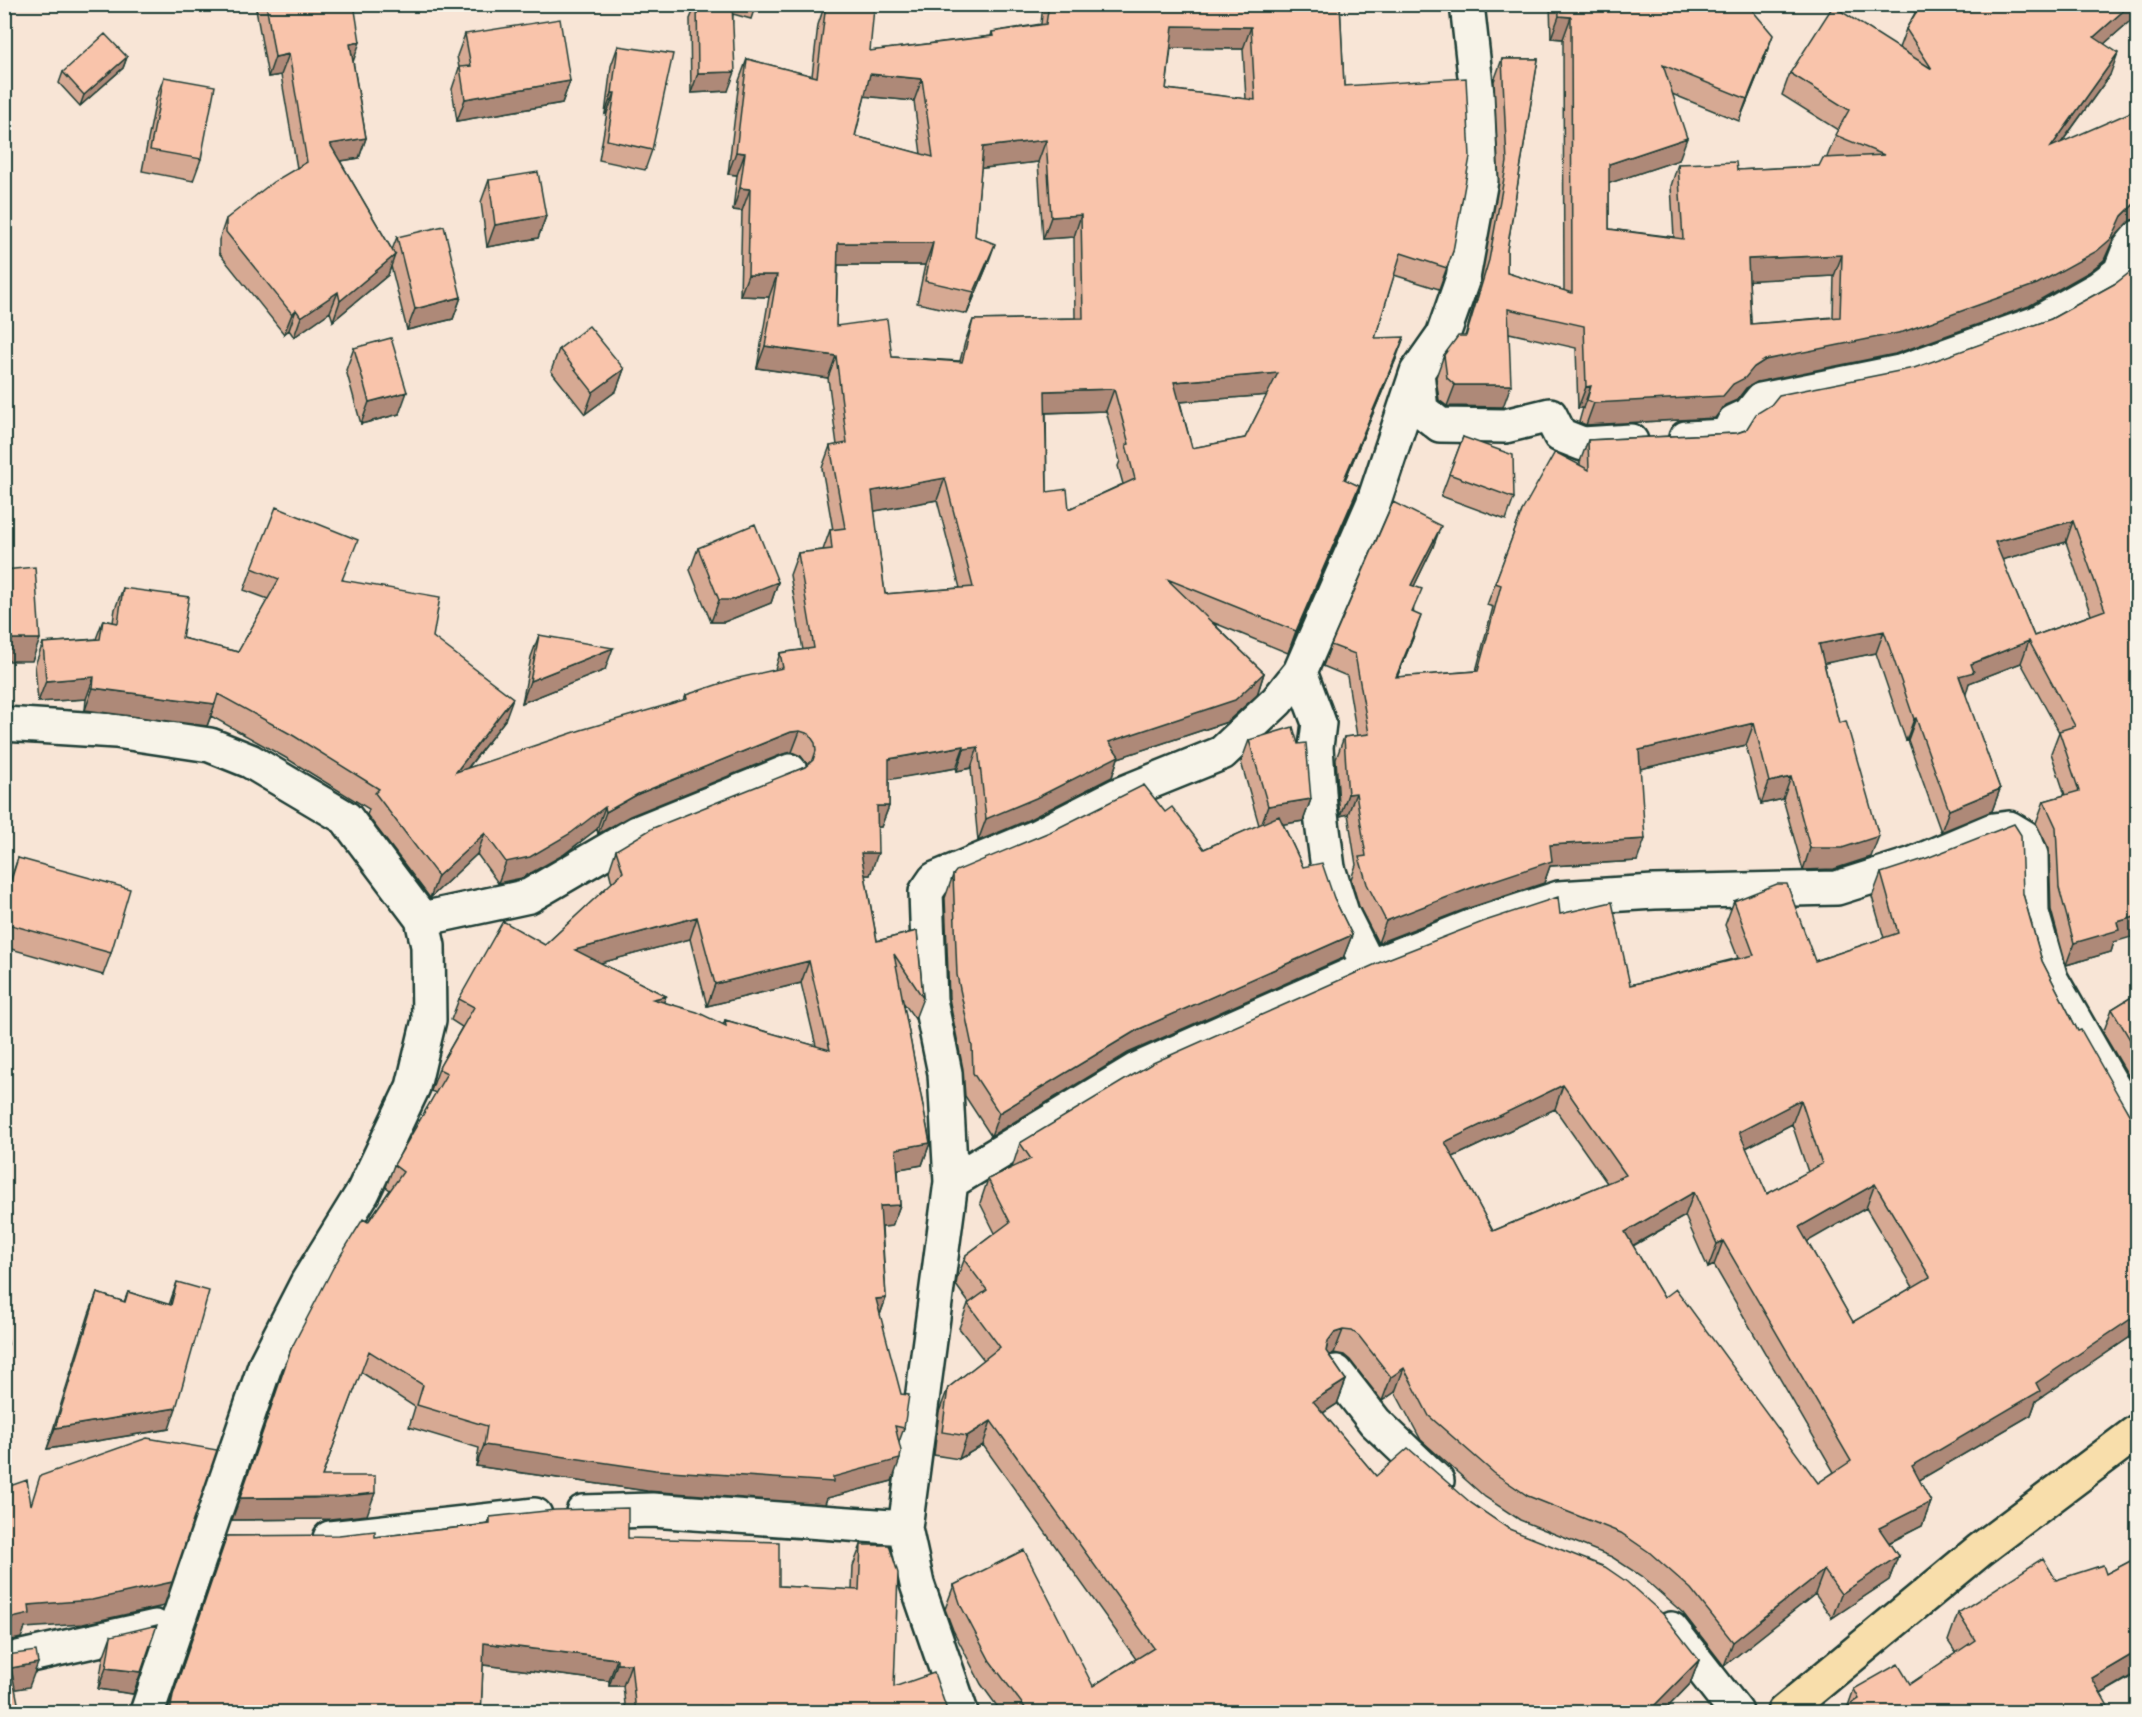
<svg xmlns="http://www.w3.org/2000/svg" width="2142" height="1717" font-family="'Shantell Sans',sans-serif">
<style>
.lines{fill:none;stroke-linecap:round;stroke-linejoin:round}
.street-casing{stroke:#1f3d34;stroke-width:38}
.primary-casing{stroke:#1f3d34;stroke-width:38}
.street{stroke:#f7f3e8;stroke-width:33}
.primary{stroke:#f8deab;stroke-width:33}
.wall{fill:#d6a993;stroke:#1f3d34;stroke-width:1.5;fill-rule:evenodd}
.shaded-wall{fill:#ae8978;stroke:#1f3d34;stroke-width:1.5}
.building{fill:#f9c4ab;stroke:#1f3d34;stroke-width:1.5;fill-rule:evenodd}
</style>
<rect width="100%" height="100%" fill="#f8e5d6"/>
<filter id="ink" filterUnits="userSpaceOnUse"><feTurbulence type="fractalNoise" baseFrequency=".0167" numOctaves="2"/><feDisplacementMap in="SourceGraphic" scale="12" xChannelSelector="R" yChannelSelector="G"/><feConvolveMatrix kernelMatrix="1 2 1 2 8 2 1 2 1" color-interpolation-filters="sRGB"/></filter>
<g filter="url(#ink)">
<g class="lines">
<g class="street-casing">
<path id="street" d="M1417 372 1421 410 1440 425 1505 426 1550 415 1560 435 1583 444 1631 441
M1686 438 1727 436 1734 422 1749 415 1761 400 1900 372 2037 323 2099 288 2120 272 2129 249 2138 237
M1300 672 1319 723 1316 747 1320 807 1328 868 1342 913 1369 967
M4 724 116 731 210 745 250 761 346 818 422 919 428 946 429 1020 413 1087 363 1192 307 1283 266 1363 147 1712
M422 919 529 896 637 833 790 771
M951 1182 1136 1070 1369 967 1470 927 1559 898 1654 892 1837 888 1913 864 1993 830 2009 828 2024 837 2031 855 2032 913 2051 979 2138 1131
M1336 1372 1375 1422 1437 1481
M583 1512 652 1510 905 1528
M330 1538 535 1515
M1671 1629 1736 1712
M4 1661 155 1627
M961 1712 917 1584 905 1528 951 1182 945 1073 930 1000 926 892 935 879 1036 837 1118 795 1222 753 1277 701 1300 672 1373 504 1417 372 1443 335 1463 278 1481 180 1477 94 1467 4"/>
</g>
<g class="primary-casing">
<path id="primary" d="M1784 1712 1980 1550 2138 1431"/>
</g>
<use href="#street" class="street"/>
<use href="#primary" class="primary"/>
</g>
<path class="wall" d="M255 4H354L353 61 366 138 359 158 340 161 392 250 397 237 461 297 453 319 407 330 391 266 388 275 333 321 330 312 294 337 289 330 284 334 219 253V240L226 219 297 168 281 75 268 77Z
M686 4H756L751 19 733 14 728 91 691 93 690 19 695 7Z
M825 4 870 51 991 36 992 32 1041 24 1043 4H1340L1344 86 1453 251 1439 289 1394 275 1375 338 1396 359 1345 480 1359 486 1351 508 1288 653 1212 622 1264 673 1257 695 1227 722 1118 758 1112 777 1028 820 978 841 971 768 957 771 956 768 889 779V806L881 827H878L870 875H865L877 941 917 931 923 998 915 1019 903 1002 930 1143 922 1165 898 1169 900 1205 892 1226 882 1227 886 1298 880 1315 904 1428 899 1442 892 1481 827 1498 825 1504 647 1491 476 1466 479 1448 409 1427 415 1407 361 1372 322 1476 367 1515 330 1519 232 1520 291 1349 368 1222 390 1190 386 1187 394 1165 436 1093 431 1091 440 1066 462 1027 451 1020 459 999 545 945 612 883 609 871 616 850 805 767 808 765 801 756 792 752 783 754 630 816 598 834 597 829 563 855 522 878 498 883 477 854 430 898 367 815 369 809 286 758 211 716 207 726 85 710 86 699 38 702 35 665 43 643 96 639 103 620 113 622 115 609 123 588 182 638 238 652 268 599 244 590 252 568 343 580 433 637 505 720 468 768 684 700 686 695 775 670 780 653 803 650 790 575 798 553 823 550 830 530H833L822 468 830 446 837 445 828 378 757 368 769 297 740 296 742 211 733 210 737 175 728 174 739 81 747 59 812 76 818 25ZM1171 48 1243 49 1246 99 1166 89ZM865 96 914 101 921 154 855 136ZM1038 162 1043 239 1074 237 1075 318 973 320 965 342 960 361 892 357 836 326 838 265H925L917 303 967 314 987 266 975 236 981 168ZM1267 395 1245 438 1192 448 1180 402ZM1106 411 1120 461 1118 466 1123 484 1069 509 1047 492 1046 413ZM937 500 960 588 885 594 874 511ZM690 939 707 1006 801 983 816 1046 725 1020 723 1025 663 1002 666 996 600 963Z
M1550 4H1747L1765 57 1739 121 1672 94 1679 160 1609 183V229L1674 237 1671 186 1678 164 1737 170 1819 166 1828 158 1827 157 1838 130 1782 95 1790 73 1899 48 1906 29 1915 13 1910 4H2138V14L2104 44 2110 75 2062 142 2131 220 2114 238 2104 260 2089 272 2029 306 1895 354 1757 382 1746 388 1737 400 1725 405 1715 418 1586 425 1579 422 1583 408H1578L1576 348 1509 333 1503 407 1447 406 1439 400 1436 377 1444 355 1465 336 1481 281 1499 183 1494 81 1502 59H1538L1507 250V273L1564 291 1563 39 1551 38ZM1834 276 1833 317 1751 324 1749 280Z
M465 34 570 81 562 103 457 121 452 89 459 68 457 56Z
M618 46 652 150 645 170 599 160 607 113 605 114 611 66Z
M127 57 123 68 80 106 59 83 63 72Z
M164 77 201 159 193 181 142 171 156 99Z
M489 180 546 216 538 238 487 247 481 202Z
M2116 283 2114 942 2111 952 2066 965 2051 910 2049 849 2036 823 2044 801 2065 795 2051 753 2059 732 2021 663 1969 683 1965 694 2000 789 1992 811 1941 832 1908 740 1906 741 1876 653 1824 663 1871 857 1834 869 1803 870 1783 799 1761 804 1746 745 1640 769 1637 861 1550 866 1544 883 1463 910 1378 943 1359 906 1351 879 1356 865 1348 814 1340 816 1339 805 1336 759 1344 737 1357 736 1347 676 1323 666 1331 645 1433 547 1414 586 1413 638 1397 677 1476 671 1493 607 1487 605 1522 511 1580 465V462L1588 440 1737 433 2051 319ZM2066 542 2091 615 2034 636 2002 560Z
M354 348 399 414 361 424 346 370Z
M559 349 624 369 616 391 585 414 551 371Z
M1463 437 1514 498 1506 520 1441 496Z
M698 548 778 582 771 603 724 622H711L690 570Z
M539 635 605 670 522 703 531 657Z
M1249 740 1311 799 1303 821 1283 824 1303 867 1334 898 1352 935 1343 958 1128 1053 991 1136 965 1096 963 1069 949 998 945 898 953 875 1165 812 1204 849 1259 825 1241 762Z
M18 858 111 953 103 975 4 947V898Z
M1881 873 2023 894 2042 961 2078 1031 2130 1116 2138 1123V1325L2133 1335 2036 1401 2031 1415 1919 1480 1931 1502 1922 1526 1889 1543 1898 1556 1889 1580 1832 1618 1815 1594 1724 1666 1683 1613 1641 1576 1612 1557 1520 1520 1485 1497 1421 1440 1395 1392 1382 1401 1350 1360 1344 1355 1334 1353 1329 1355 1346 1380 1337 1404 1323 1413 1376 1476 1471 1503 1699 1660 1690 1684 1662 1713H1002L981 1684 953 1630 945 1609 954 1585 1093 1686 1136 1659 983 1445 959 1459 934 1455 939 1412 948 1388 984 1360 959 1328 968 1304 969 1303 956 1285 957 1279 966 1255 995 1233 980 1203 988 1179 1012 1168 1020 1143 1560 914 1630 985 1738 958 1725 925 1734 901 1815 961 1884 938 1872 897ZM1555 1109 1607 1183 1493 1231 1453 1157ZM1792 1124 1808 1172 1767 1194 1746 1148ZM1866 1208 1913 1287 1853 1322 1807 1241ZM1685 1216 1708 1268 1714 1265 1834 1472 1818 1483 1664 1298 1633 1246Z
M2138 993V1092L2103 1033 2112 1009Z
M177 1282 169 1429 47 1449 89 1314 97 1293 124 1302 128 1292 169 1305Z
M490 1517 628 1538 779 1586 852 1590 853 1566 861 1545 894 1687 948 1713H626L623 1686H609V1681L483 1665 481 1713H167L227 1536 375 1537 488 1524Z
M2138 1557V1673L2101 1694 1848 1706 1854 1689 1910 1684 1956 1653 1948 1641 1958 1613 2056 1580 2106 1574Z
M111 1636 133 1694 98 1689 103 1658Z"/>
<path class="shaded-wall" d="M2131 4H2138V14L2087 59 2094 37Z
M1559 16 1571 17 1563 39 1551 38Z
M1173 26 1251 27 1243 49 1165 48Z
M1773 35 1765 57 1739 121 1747 99Z
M360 42 353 62 350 44Z
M2118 53 2110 75 2043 168 2051 147Z
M289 54 281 75 268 77 275 57Z
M127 57 123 68 80 106 84 95Z
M735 72 728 91 691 93 698 73Z
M870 74 922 79 914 101 862 96Z
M570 81 562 103 457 121 465 99Z
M612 93H615L607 113 605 114Z
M366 138 359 158 323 164 330 144Z
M1687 138 1679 160 1601 186 1609 164Z
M1046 140 1038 162 975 169 983 147Z
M736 152 745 153 737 175 728 174Z
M740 188 750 189 742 211 733 210Z
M2138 200V219L2131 220 2114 238 2104 260 2089 272 2029 306 1895 354 1757 382 1746 388 1737 400 1725 405 1715 418 1586 425 1594 403 1733 384 1754 367 1765 360 2122 216Z
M1081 215 1074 237 1043 239 1051 217Z
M546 216 538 238 487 247 495 225Z
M838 243H933L925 265H830Z
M995 244 987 266 967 314 974 292Z
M395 255 388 275 333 321 340 301Z
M1842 255 1834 276 1740 281 1748 259Z
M748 275H777L769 297 740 296Z
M338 292 330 312 294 337 301 317Z
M461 297 453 319 407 330 415 309Z
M296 310 289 330 284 334 292 314Z
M1404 337 1396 359 1336 501 1344 479Z
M765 346 836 356 828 378 757 368Z
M624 369 616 391 585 414 593 392Z
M1278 373 1270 395 1166 403 1174 382Z
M1455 385H1511L1503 407 1447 406Z
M1591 386 1583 408H1578L1586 387Z
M1114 389 1106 411 1038 413 1045 391Z
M407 392 399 414 361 424 369 402Z
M945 478 937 500 864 513 872 491Z
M1359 486 1351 508 1288 653 1296 631Z
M2073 521 2066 542 1987 564 1995 542Z
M1441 526 1433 547 1404 607 1411 585Z
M778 582 771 603 724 622H711L719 600Z
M1421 616 1413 638 1388 699 1396 677Z
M1884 631 1876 653 1811 666 1819 644Z
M4 639H40L32 661H4Z
M2029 641 2021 663 1969 683 1966 694 1959 676 1971 664Z
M613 648 605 670 522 703 530 681Z
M1264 673 1257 695 1227 722 1118 758 1112 777 1028 820 978 841 986 819 1109 742Z
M94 677 86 699 38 702 46 681Z
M93 688 215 704 207 726 85 710Z
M513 698 505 720 448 793 456 772Z
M1916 718 1908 740 1906 741 1914 719Z
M1754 723 1746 745 1631 771 1639 750Z
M800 731 792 752 783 754 630 816 598 834 606 812 638 794 791 732Z
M964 746 956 768 881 781 889 759Z
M978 747 971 768 957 771 964 749Z
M1791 777 1783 799 1761 804 1769 782Z
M2000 789 1992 811 1941 832 1949 810Z
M1356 793 1348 814 1340 816 1348 794Z
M1311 799 1303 821 1260 828 1268 806Z
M877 806H889L881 827H869Z
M605 807 597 829 563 855 522 878 498 883 506 862Z
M485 833 477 854 430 898 438 876Z
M1879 836 1871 857 1834 869 1803 870 1810 848Z
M1645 839 1637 861 1550 866 1544 883 1463 910 1378 943 1386 921 1550 845Z
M861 853H878L870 875H853Z
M2138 916V935L2114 942 2111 952 2066 965 2074 943 2117 922Z
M697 917 690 939 567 972 575 950Z
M1352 935 1343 958 1128 1053 991 1136 999 1113 1137 1030Z
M809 961 801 983 707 1006 715 984Z
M666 996 658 1018 653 999Z
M1563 1085 1555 1109 1436 1165 1445 1142Z
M1801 1100 1792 1124 1730 1156 1739 1132Z
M930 1143 922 1165 888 1171 896 1149Z
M1875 1184 1866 1208 1791 1251 1799 1227Z
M1694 1192 1685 1216 1616 1255 1625 1232Z
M900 1205 892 1226 873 1228 880 1206Z
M1723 1241 1714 1265 1708 1268 1717 1244Z
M886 1298 878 1320 876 1299Z
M2138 1308V1325L2133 1335 2036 1401 2031 1415 1904 1489 1912 1466 2036 1383Z
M1343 1330 1334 1353 1325 1357 1328 1341 1334 1333Z
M4 1344H8L4 1354Z
M1404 1368 1395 1392 1382 1401 1391 1377Z
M1346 1380 1337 1404 1304 1425 1313 1401Z
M176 1408 169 1429 47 1449 55 1428Z
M991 1421 983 1445 959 1459 967 1436Z
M484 1445 900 1459 892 1481 827 1498 825 1504 647 1491 476 1466Z
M375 1493 367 1515 330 1519 232 1520 240 1498H314Z
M1931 1502 1922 1526 1870 1552 1879 1528Z
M1898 1556 1889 1580 1832 1618 1841 1594Z
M1824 1570 1815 1594 1724 1666 1733 1642Z
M172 1582 164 1606 83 1624 25 1628 21 1638 4 1642V1621L29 1605Z
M484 1643 617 1659 609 1681 476 1664Z
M2138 1651V1672L2082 1705 2092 1678Z
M1699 1660 1690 1684 1662 1713H1647Z
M38 1663 29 1687 4 1691 11 1668Z
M617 1664H631L623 1686H609Z
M106 1668 141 1672 133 1694 98 1689Z
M720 1706 718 1713H657Z"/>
<path class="building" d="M266 4H354L360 42 350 44 366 138 330 144 395 255 340 301 338 292 301 317 296 310 292 314 226 232V219L273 182 307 162 289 54 275 57Z
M697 4H732L735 72 698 73Z
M826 4H843L874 8 870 51 993 36 992 32 1046 24 1049 4H1340L1344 86 1466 78 1470 157 1453 251 1447 268 1401 253 1375 338 1404 337 1344 479 1359 486 1296 631 1167 579 1264 673 1235 700 1109 742 1119 756 1036 798 986 819 978 747 964 749V746L889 759V806H877L878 853H861L877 941 917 931 923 998 894 954 930 1143 896 1149 900 1205 880 1206 886 1298 876 1299 901 1394 909 1395 904 1428 895 1426 901 1451 900 1459 833 1477V1482L655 1470 484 1445 487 1426 417 1405 423 1385 369 1351 322 1476H375V1493L338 1497 240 1498 291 1349 334 1266 363 1219 368 1222 403 1172 394 1165 447 1073 439 1069 440 1066 474 1007 459 999 503 921 545 945 623 872 616 850 653 828 805 767 813 760 816 751 815 743 809 734 800 731 791 732 638 794 606 812 605 807 571 833 530 857 506 862 485 833 438 876 375 793 379 789 294 736 218 694 215 704 93 688 94 677 46 681 43 643 100 639 103 620 118 623 123 588 189 597 182 638 238 652 279 579 252 568 276 507 358 540 342 580 440 597 433 637 513 698 456 772 581 730 687 699 686 695 734 679 783 668 780 653 814 648 798 553 832 549 830 530 845 528 830 446 847 443 836 356 765 346 777 275H748L750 189 740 188 745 153 736 152 747 59 817 77ZM1173 26 1251 27 1255 100 1166 89ZM870 74 922 79 933 157 855 136ZM1046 140 1051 217 1081 215 1083 318 973 320 962 362 892 357 887 319 836 326 838 243H933L925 281 974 292 995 244 975 236 983 147ZM1278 373 1245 438 1192 448 1174 382ZM1114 389 1129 444 1126 445 1135 479 1069 509 1067 489 1047 492 1045 391ZM945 478 973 587 885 594 872 491ZM697 917 715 984 809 961 830 1050 725 1020 726 1026 697 1012 653 999 666 996 575 950Z
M1558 4H1747L1773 35 1747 99 1663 65 1687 138 1609 164V229L1683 239 1678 164 1736 162 1737 170 1819 166 1823 158 1884 155 1835 135 1849 110 1790 73 1833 6 1932 69 1906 29 1921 4H2131L2094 37 2118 53 2051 147 2138 109V200L2122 216 2112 238 2097 251 2037 284 1903 332 1765 360 1754 367 1745 378 1733 384 1723 396 1594 403 1587 400 1591 386 1586 387 1584 326 1508 309 1511 385H1455L1447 378 1444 355 1458 336H1466L1489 260 1507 162 1502 59H1538L1507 250V273L1572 293 1571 17 1559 16ZM1842 255 1840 317 1751 324 1748 259Z
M560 19 570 81 465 99 460 67 471 66 465 34Z
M105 34 127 57 84 95 63 72Z
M618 46 673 54 652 150 607 140 615 93H612Z
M164 77 215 86 201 159 150 150Z
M538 172 546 216 495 225 489 180Z
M444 226 461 297 415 309 397 237Z
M2138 266V916L2117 922 2119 930 2074 943 2059 888 2056 827 2044 801 2079 791 2059 731 2075 726 2029 641 1971 664 1974 672 1959 676 2000 789 1949 810 1916 718 1914 719 1884 631 1819 644 1839 723 1846 721 1879 836 1842 848H1810L1791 777 1769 782 1754 723 1639 750 1645 839 1550 845 1552 861 1471 888 1386 921 1367 884 1359 857 1366 856 1356 793 1348 794 1347 783 1344 737 1369 734 1355 654 1331 645 1393 502 1441 526 1411 585 1422 589 1412 612 1421 616 1396 677 1478 671 1501 585 1495 583 1522 511 1555 452 1589 470 1588 440 1737 433 1746 430 1756 414 1771 405 1779 395 1914 368 2051 319 2116 283ZM2073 521 2105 610 2034 636 1995 542Z
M589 326 624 369 593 392 559 349Z
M391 338 407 392 369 402 354 348Z
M1463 437 1513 455 1514 498 1449 474Z
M755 524 778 582 732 600H719L698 548Z
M35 567 40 639H4V570Z
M539 635 613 648 530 681Z
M1293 727 1298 744 1306 743 1311 799 1268 806 1249 740Z
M1144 785 1165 812 1172 807 1204 849 1279 816 1303 867 1322 863 1334 898 1352 935 1137 1030 999 1113 973 1073 972 1046 957 975 953 875 956 871 1052 831Z
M2014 824 2021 835 2023 894 2042 961 2078 1031 2081 1030 2130 1116 2138 1123V1314L2036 1383 2040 1391 1912 1466 1931 1502 1879 1528 1898 1556 1841 1594 1824 1570 1733 1642 1691 1589 1649 1552 1621 1533 1528 1496 1494 1473 1429 1416 1404 1368 1391 1377 1359 1336 1352 1331 1343 1330 1334 1333 1328 1341 1326 1351 1346 1380 1313 1401 1376 1476 1408 1448 1471 1503 1509 1529 1605 1567 1627 1582 1663 1614 1699 1660 1647 1713H1626L1625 1711 1623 1713H1029L990 1661 961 1606 954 1585 1024 1550 1093 1686 1154 1648 991 1421 967 1436 942 1432 948 1388 1000 1347 968 1304 987 1290 965 1261 966 1255 1010 1222 988 1179 1031 1159 1020 1143 1153 1063 1385 960 1485 921 1558 897 1560 914 1612 902 1630 985 1754 955 1734 901 1777 884H1787L1815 961 1898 933 1881 873 1927 858ZM1563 1085 1626 1175 1493 1231 1445 1142ZM1801 1100 1822 1164 1767 1194 1739 1132ZM1875 1184 1930 1277 1853 1322 1799 1227ZM1694 1192 1717 1244 1723 1241 1851 1461 1818 1483 1676 1289 1664 1298 1625 1232Z
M18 858 130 889 111 953 4 923V903Z
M2138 993V1053L2112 1009Z
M177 1282 209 1291 176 1408 55 1428 97 1293 125 1302 128 1292 171 1305Z
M4 1318 8 1344H4Z
M147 1438 217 1450 172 1582 92 1600 29 1605 30 1614 8 1619 4 1621V1488L27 1480 31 1505 40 1476Z
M628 1508V1538L779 1542V1586L859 1590 861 1545H889L898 1573 894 1687 934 1673 948 1713H722L720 1706 657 1713H636L631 1664H617V1659L484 1643 481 1713H170L173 1695 227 1536 339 1535 375 1531V1537L490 1524V1517L555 1510Z
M2138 1557V1651L2092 1678 2112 1713H1837L1859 1699 1854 1689 1898 1664 1910 1684 1975 1640 1958 1613 2043 1558 2056 1580 2103 1565 2106 1574Z
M157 1625 141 1672 106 1668 111 1636Z
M36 1651 38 1663 11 1668 20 1713H4V1653L7 1655Z"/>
</g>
<rect width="2142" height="1717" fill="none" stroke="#f7f3e8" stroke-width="24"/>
<rect x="12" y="12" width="2118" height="1693" fill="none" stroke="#1f3d34" stroke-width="2" filter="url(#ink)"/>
</svg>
